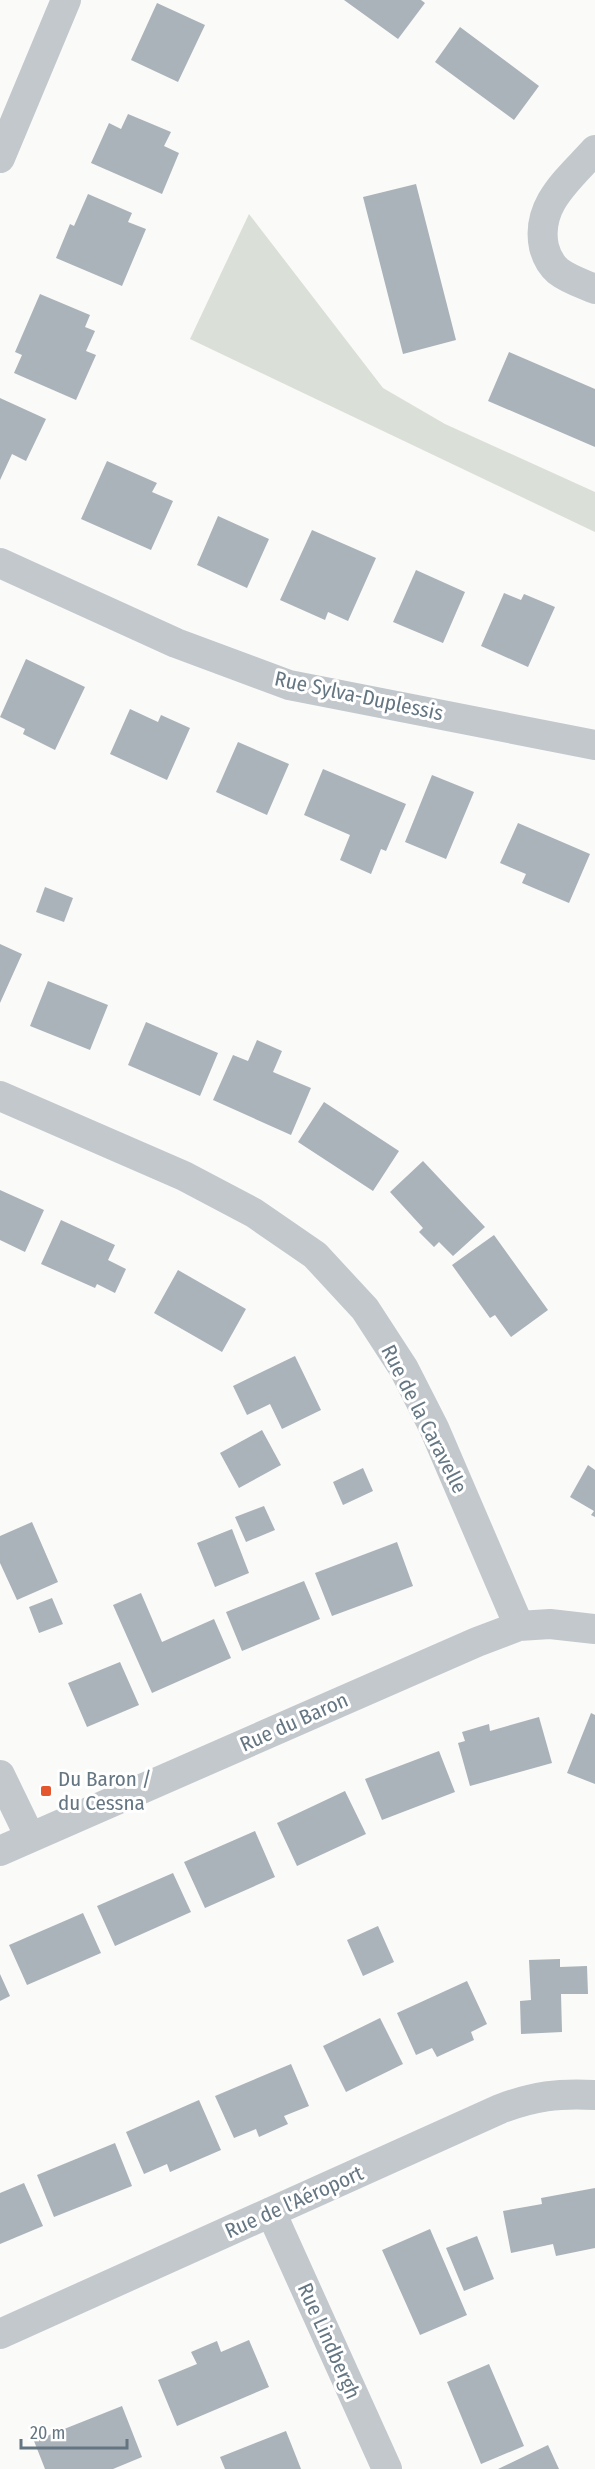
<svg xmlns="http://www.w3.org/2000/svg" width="595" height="2469" font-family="'Fira Sans Condensed',sans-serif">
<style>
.green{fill:#dadfd7}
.building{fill:#aab3b9}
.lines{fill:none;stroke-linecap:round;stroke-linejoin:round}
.street{stroke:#c3c8cc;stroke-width:30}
.poi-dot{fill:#e4572e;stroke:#fff;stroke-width:2}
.labels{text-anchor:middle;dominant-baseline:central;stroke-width:6;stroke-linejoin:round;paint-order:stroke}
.street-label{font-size:21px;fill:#657683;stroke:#fff}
.poi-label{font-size:21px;fill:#657683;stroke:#fff;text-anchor:start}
</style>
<rect width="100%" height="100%" fill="#fafaf8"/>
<path class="green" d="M249 214 383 388 445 424 595 492V532L190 339Z"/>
<path class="building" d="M344 0H421L425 3 398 39Z
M157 3 205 25 178 82 131 60Z
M460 27 539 86 514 120 435 62Z
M128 114 171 132 164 146 179 153 162 194 91 163 109 123 121 129Z
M416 184 456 340 403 354 363 197Z
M88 194 132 213 128 222 146 229 122 286 56 258 70 224 74 226Z
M40 294 90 315 85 327 95 331 86 351 96 355 76 400 14 373 22 355 15 352Z
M509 352 595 389V447L488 401Z
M0 398 46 419 26 461 12 454 0 480Z
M107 461 157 483 152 492 173 501 151 550 81 519Z
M218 516 269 539 247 588 197 565Z
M312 530 376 558 348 621 328 612 325 620 280 600Z
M416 570 465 592 443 643 393 622Z
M504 593 521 600 524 594 555 607 528 667 481 646Z
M26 659 85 687 55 750 23 734 25 729 0 717Z
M130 709 158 722 161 715 190 728 167 780 110 754Z
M238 742 289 764 267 815 216 792Z
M323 769 406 804 386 851 381 849 371 874 340 860 350 835 304 815Z
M432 775 474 792 446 859 405 842Z
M518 823 590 854 569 903 522 883 526 874 500 863Z
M45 887 73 898 64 922 36 912Z
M0 944 22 954 0 1003Z
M48 981 108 1005 90 1050 30 1026Z
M146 1022 218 1053 200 1096 128 1065Z
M257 1040 282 1051 273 1072 311 1088 291 1135 213 1100 233 1055 248 1061Z
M324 1102 399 1151 373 1191 298 1142Z
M423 1161 485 1227 453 1256 439 1242 434 1247 419 1232 423 1228 390 1192Z
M0 1190 44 1210 25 1252 0 1240Z
M61 1220 115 1245 108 1260 126 1269 115 1293 97 1284 95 1288 41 1264Z
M494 1235 548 1310 511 1337 495 1315 490 1318 452 1265Z
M178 1270 246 1309 222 1352 154 1313Z
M295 1356 321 1410 282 1429 270 1404 247 1415 233 1386Z
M262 1430 281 1465 239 1488 220 1453Z
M588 1465 595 1470V1517L591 1515 594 1511 570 1497Z
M363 1468 373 1491 343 1505 333 1482Z
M264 1506 275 1530 246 1542 235 1517Z
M32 1522 58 1582 17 1600 0 1563V1536Z
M232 1529 249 1573 215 1587 197 1543Z
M397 1542 413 1586 332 1616 315 1573Z
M304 1581 320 1619 242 1651 226 1612Z
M141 1593 162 1642 214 1619 231 1658 152 1693 113 1605Z
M52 1598 63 1624 39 1633 29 1607Z
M120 1662 139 1705 87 1727 68 1683Z
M591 1713 595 1715V1784L567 1773Z
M539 1717 552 1763 470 1786 458 1743 465 1741 462 1732 489 1724 490 1731Z
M439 1751 455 1792 382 1820 365 1779Z
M345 1791 366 1834 297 1866 277 1823Z
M255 1831 275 1877 205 1908 184 1862Z
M173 1873 191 1912 115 1946 97 1906Z
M83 1913 101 1953 27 1985 9 1945Z
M378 1926 394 1962 363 1976 347 1940Z
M560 1959V1967L587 1966 588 1994H561L562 2032 521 2034 520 2001 531 2000 529 1960Z
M0 1974 10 1996 0 2001Z
M467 1981 487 2024 471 2032 474 2040 437 2057 432 2048 416 2055 397 2013Z
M380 2018 403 2064 346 2092 323 2046Z
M291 2064 309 2106 284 2116 288 2124 259 2137 256 2129 234 2138 215 2096Z
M199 2100 221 2150 170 2172 167 2164 144 2174 126 2132Z
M115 2143 132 2186 54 2217 37 2175Z
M24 2183 43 2226 0 2244V2193Z
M595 2188V2248L556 2256 553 2244 511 2253 503 2211 542 2204 541 2198Z
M430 2229 467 2315 420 2335 382 2250Z
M477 2236 494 2279 464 2291 446 2248Z
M249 2340 269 2387 177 2426 158 2380 197 2364 191 2352 217 2341 221 2352Z
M489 2364 524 2446 481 2464 447 2382Z
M122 2406 142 2457 113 2469H45L34 2441Z
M286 2431 301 2469H225L220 2457Z
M548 2445 559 2469H498Z"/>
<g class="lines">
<path class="street" d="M595 150C569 179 535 205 544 247 546 255 551 265 558 271 568 279 583 284 595 289
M0 158 66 0
M0 563 176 643 289 685 595 745
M0 1096 184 1176 254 1213 315 1255 365 1309 404 1369 434 1428 519 1626
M0 1775 30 1837
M0 1851 477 1642 519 1626 550 1624 595 1629
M271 2212 387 2469
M0 2334 500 2109C534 2096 558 2093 595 2095"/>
</g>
<rect class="poi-dot" x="40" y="1785" width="12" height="12" rx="3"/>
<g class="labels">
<g class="street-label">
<text transform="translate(359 696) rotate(12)">Rue Sylva-Duplessis</text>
<text transform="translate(424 1419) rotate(63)">Rue de la Caravelle</text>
<text transform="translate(294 1722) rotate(-24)">Rue du Baron</text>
<text transform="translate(294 2202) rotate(-24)">Rue de l'Aéroport</text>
<text transform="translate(329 2341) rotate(66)">Rue Lindbergh</text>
</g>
<g class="poi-label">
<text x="58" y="1779">Du Baron /<tspan x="58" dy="24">du Cessna</tspan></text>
</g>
</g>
<path d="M21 2439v9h106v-9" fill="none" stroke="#657683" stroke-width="3"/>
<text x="30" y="2439" font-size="18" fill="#657683" stroke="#ffffff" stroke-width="4.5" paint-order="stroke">20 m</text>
</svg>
